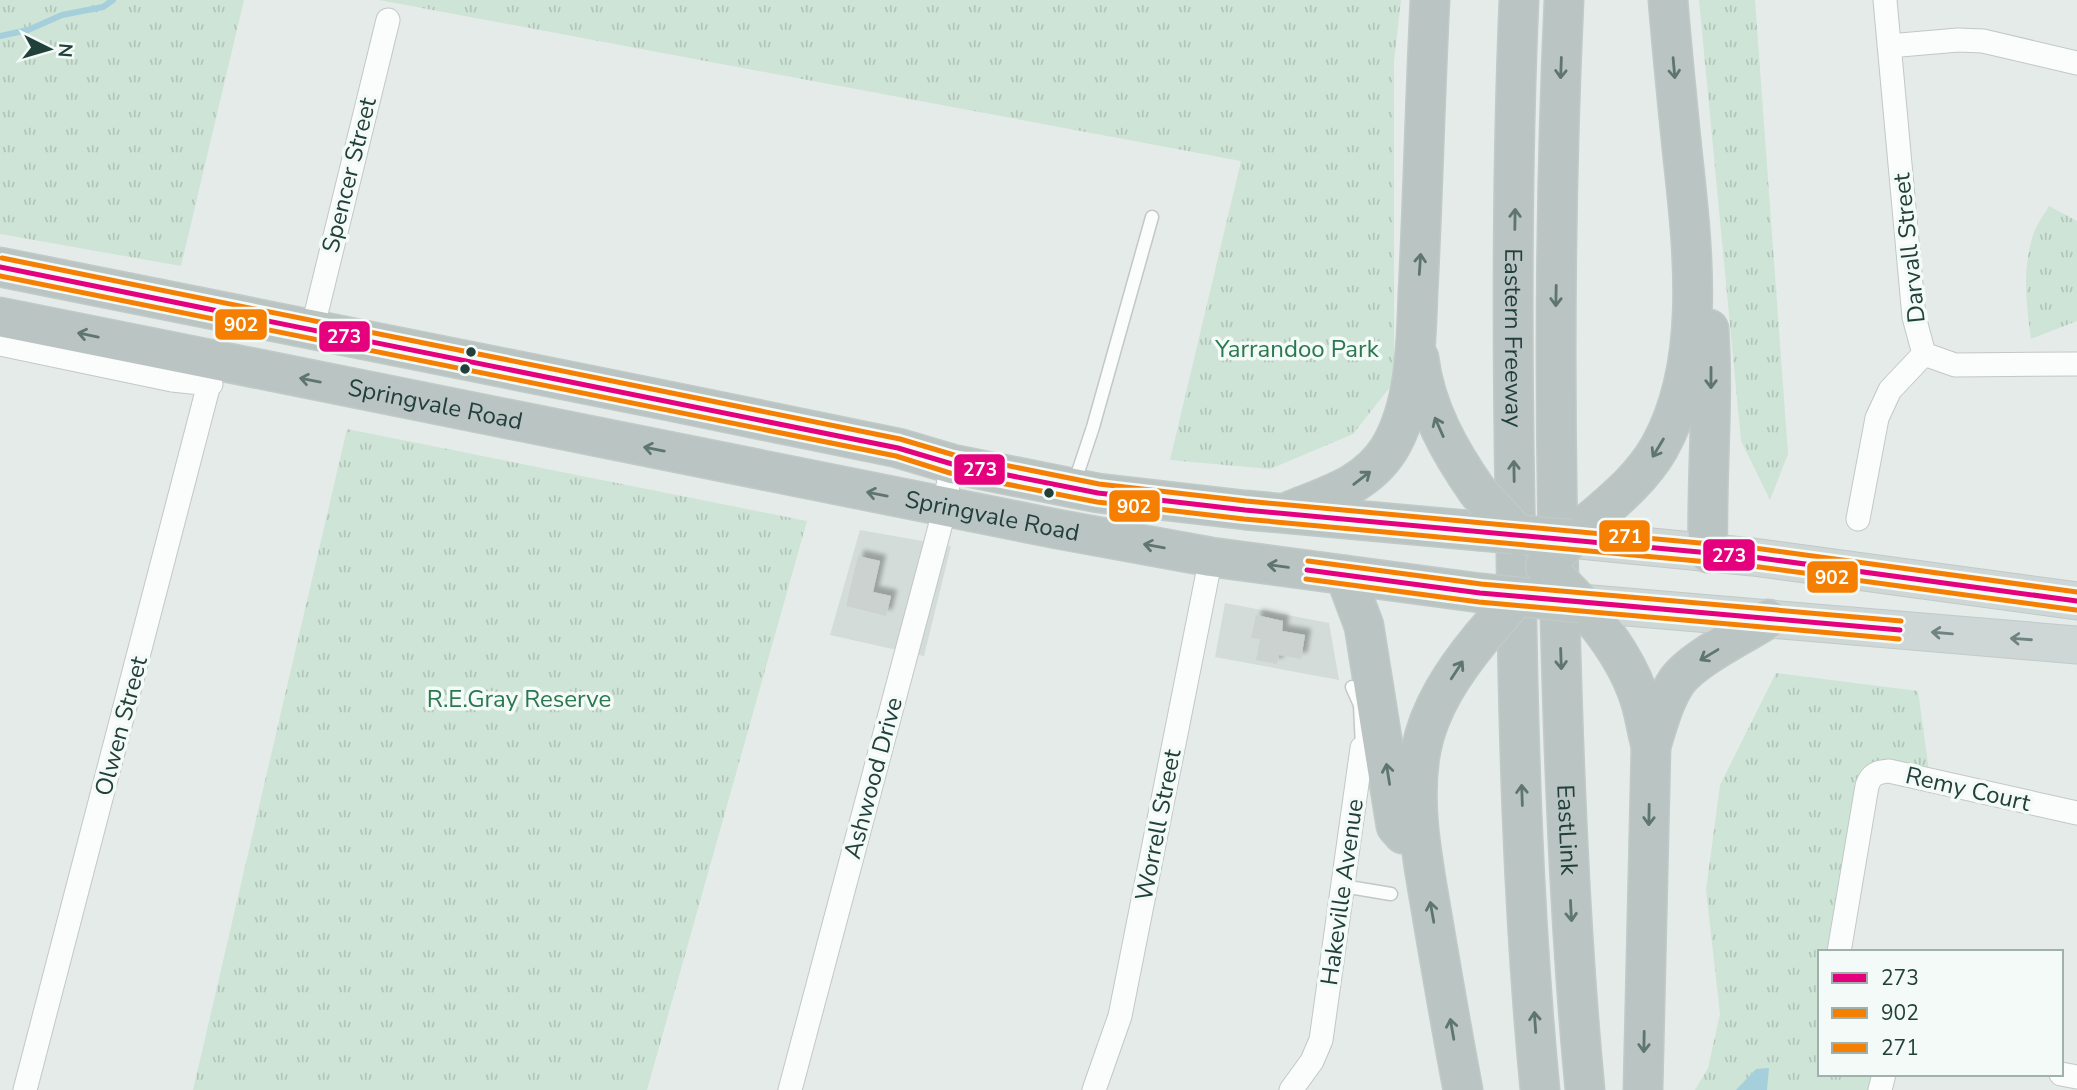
<svg xmlns="http://www.w3.org/2000/svg" width="2077" height="1090" font-family="'Nunito Sans',sans-serif">
<style>
.built{fill:#d3dcd9}
.park{fill:url(#park-tufts)}
.water{fill:#a5cfda}
.lines{fill:none;stroke-linecap:round;stroke-linejoin:round}
.stream{stroke:#a5cfda;stroke-width:6}
.building{fill:#ccd2d0;filter:url(#shadow)}
.lane-casing{stroke:#c2c8c6;stroke-width:15}
.street-casing{stroke:#c2c8c6;stroke-width:25}
.primary-casing{stroke:#c1cac8;stroke-width:39}
.highway-casing{stroke:#c1cac8;stroke-width:41}
.lane{stroke:#fbfcfc;stroke-width:12}
.street{stroke:#fbfcfc;stroke-width:23}
.primary{stroke:#ced7d5;stroke-width:37}
.highway{stroke:#bac4c2;stroke-width:38}
.highway-bridge-casing{stroke:#c1cac8;stroke-width:41;stroke-linecap:butt}
.highway-bridge{stroke:#bac4c2;stroke-width:38}
.bus-1-casing{stroke:#f4faf7;stroke-width:10}
.bus-2-casing{stroke:#f4faf7;stroke-width:10}
.bus-3-casing{stroke:#f4faf7;stroke-width:10}
.bus-1{stroke:#e5007d;stroke-width:5}
.bus-2{stroke:#f47f03;stroke-width:5}
.bus-3{stroke:#f47f03;stroke-width:5}
.oneway{stroke:#5f7570}
.oneway2{stroke:#6f8480}
.bus-dot{fill:#22403a;stroke:#f4faf7;stroke-width:2.5}
.labels{text-anchor:middle;dominant-baseline:central;stroke-width:7;stroke-linejoin:round;paint-order:stroke}
.street-label{font-size:24px;fill:#22403a;stroke:#f4faf7}
.park-label{font-size:24px;fill:#2a784e;stroke:#f4faf7}
.line-badge{stroke:#f4faf7;stroke-width:2.5}
.badge-label{font-size:19px;text-anchor:middle;font-weight:bold;fill:#fff}
</style>
<defs>
<pattern id="park-tufts" width="24" height="20" patternUnits="userSpaceOnUse" patternTransform="scale(1.75)"><rect width="24" height="20" fill="#cee4d7"/><path d="M3 7l-1-3M5 7V3M7 7l1-3M15 17l-1-3M17 17v-4M19 17l1-3" fill="none" stroke="#b1c5b9"/></pattern>
<filter id="shadow"><feDropShadow dx="6" dy="-6" stdDeviation="2" flood-color="#0004"/></filter>
</defs>
<rect width="100%" height="100%" fill="#e5ebe9"/>
<path class="built" d="M860 530 951 546 924 656 830 635Z
M1225 603 1329 623 1339 680 1215 657Z"/>
<path class="park" d="M0 0H244L181 266 0 234Z
M379 0H1401L1394 61V382L1353 434 1270 469 1170 460 1241 161Z
M1699 0H1755L1788 454 1770 500 1741 441Z
M2049 206 2077 221V321L2031 339C2026 304 2022 270 2033 235 2036 225 2044 215 2049 206Z
M347 429 807 521 647 1090H193Z
M1776 673 1918 691 1929 771 1876 762 1861 774 1830 952H1820V1074H1877L1873 1090H1695L1708 1068 1720 1014 1706 890 1720 785Z"/>
<path class="water" d="M1769 1068 1767 1090H1736L1756 1069Z"/>
<g class="lines">
<path class="stream" d="M0 36 28 30 62 15 103 7 113 0"/>
</g>
<path class="building" d="M858 556 880 561 873 592 891 596 886 616 846 606Z
M1256 615 1283 621 1282 631 1305 635 1301 659 1279 655 1277 664 1256 660 1260 639 1251 638Z"/>
<g class="lines">
<g class="lane-casing">
<path id="lane" d="M1074 484 1093 427 1152 217
M1352 687 1360 705 1362 748
M1343 886 1391 894"/>
</g>
<g class="street-casing">
<path id="street" d="M1889 46 1958 40 1983 41 2077 63
M312 330 388 20
M0 344 172 380 211 384
M1924 354 1955 365 2077 364
M1858 519 1877 418 1890 390 1924 354 1914 317 1885 0
M1839 952 1867 786C1871 774 1877 772 1889 771L2077 813
M2061 1074 2077 1077
M25 1090 215 361
M790 1090 941 523 952 464
M1094 1090 1120 1016 1211 557
M1291 1090 1312 1061 1321 1040 1362 748
M1880 1090 1884 1074"/>
</g>
<g class="primary-casing">
<path id="primary" d="M1570 539 1753 557 2077 601
M1580 603 2077 645"/>
</g>
<g class="highway-casing">
<g id="highway">
<path id="s1" d="M1519 0C1511 184 1512 369 1516 554 1518 733 1523 912 1540 1090"/>
<path id="s2" d="M1564 0C1554 217 1554 435 1561 652 1565 798 1571 944 1585 1090"/>
<path d="M0 267 669 401 898 448 952 464 1098 493 1245 510 1479 531"/>
<path id="s3" d="M0 317 1057 529 1211 557 1480 593"/>
<path d="M1419 358C1425 408 1450 452 1478 492"/>
<path d="M1292 510C1329 495 1366 485 1389 449 1416 404 1416 344 1418 293 1423 196 1425 98 1430 0"/>
<path d="M1570 539C1601 510 1637 486 1659 448 1708 362 1692 243 1682 149 1677 99 1672 50 1668 0"/>
<path d="M1708 553C1706 478 1714 404 1709 329"/>
<path d="M1345 575 1364 626 1396 826 1403 834"/>
<path d="M1580 603C1606 632 1630 665 1641 703 1645 717 1647 732 1651 746L1643 1090"/>
<path d="M1651 746C1658 724 1664 700 1677 681 1693 659 1743 634 1768 619"/>
<path d="M1463 1090C1452 1032 1442 974 1432 915 1423 861 1411 805 1421 750 1429 708 1454 671 1481 638"/>
</g>
</g>
<use href="#lane" class="lane"/>
<use href="#street" class="street"/>
<use href="#primary" class="primary"/>
<use href="#highway" class="highway"/>
<g class="highway-bridge-casing">
<path id="highway-bridge" d="M1478 492 1519 536
M1479 531 1570 539
M1570 539 1545 566 1580 603
M1480 593 1580 603
M1481 638 1517 596"/>
</g>
<use href="#highway-bridge" class="highway-bridge"/>
<g class="bus-1-casing">
<path id="bus-1" d="M0 267 898 448 952 464 1098 493 1245 510 1753 557 2077 601
M1307 570 1480 593 1900 630"/>
</g>
<g class="bus-2-casing">
<path id="bus-2" d="M0 276 896 456 950 473 1097 502 1244 519 1752 566 2076 610
M1306 579 1479 602 1899 639"/>
</g>
<g class="bus-3-casing">
<path id="bus-3" d="M2 258 900 439 954 455 1099 484 1246 501 1754 548 2077 592
M1308 561 1481 584 1901 621"/>
</g>
<use href="#bus-1" class="bus-1"/>
<use href="#bus-2" class="bus-2"/>
<use href="#bus-3" class="bus-3"/>
</g>
<defs><path id="oneway-shaft" d="M-6 0H5M1.5-3L5.5 0L1.5 3" fill="none" stroke-width="1.6" stroke-linecap="round" stroke-linejoin="round" transform="scale(1.75)"/></defs>
<g class="oneway">
<use href="#oneway-shaft" transform="translate(1561 68) rotate(92)"/>
<use href="#oneway-shaft" transform="translate(1674 68) rotate(85)"/>
<use href="#oneway-shaft" transform="translate(1515 219) rotate(-89)"/>
<use href="#oneway-shaft" transform="translate(1420 264) rotate(-86)"/>
<use href="#oneway-shaft" transform="translate(1556 296) rotate(91)"/>
<use href="#oneway-shaft" transform="translate(88 335) rotate(-168)"/>
<use href="#oneway-shaft" transform="translate(1711 378) rotate(90)"/>
<use href="#oneway-shaft" transform="translate(310 380) rotate(-169)"/>
<use href="#oneway-shaft" transform="translate(1439 427) rotate(-114)"/>
<use href="#oneway-shaft" transform="translate(1658 448) rotate(121)"/>
<use href="#oneway-shaft" transform="translate(654 449) rotate(-169)"/>
<use href="#oneway-shaft" transform="translate(1514 471) rotate(-91)"/>
<use href="#oneway-shaft" transform="translate(1362 478) rotate(-38)"/>
<use href="#oneway-shaft" transform="translate(877 494) rotate(-169)"/>
<use href="#oneway-shaft" transform="translate(1154 546) rotate(-170)"/>
<use href="#oneway-shaft" transform="translate(1278 566) rotate(-172)"/>
<use href="#oneway-shaft" transform="translate(1709 655) rotate(149)"/>
<use href="#oneway-shaft" transform="translate(1561 659) rotate(88)"/>
<use href="#oneway-shaft" transform="translate(1457 670) rotate(-57)"/>
<use href="#oneway-shaft" transform="translate(1388 774) rotate(-99)"/>
<use href="#oneway-shaft" transform="translate(1522 795) rotate(-92)"/>
<use href="#oneway-shaft" transform="translate(1649 815) rotate(91)"/>
<use href="#oneway-shaft" transform="translate(1571 911) rotate(87)"/>
<use href="#oneway-shaft" transform="translate(1432 912) rotate(-100)"/>
<use href="#oneway-shaft" transform="translate(1535 1022) rotate(-94)"/>
<use href="#oneway-shaft" transform="translate(1452 1029) rotate(-100)"/>
<use href="#oneway-shaft" transform="translate(1644 1042) rotate(91)"/>
</g>
<g class="oneway2">
<use href="#oneway-shaft" transform="translate(1942 633) rotate(-175)"/>
<use href="#oneway-shaft" transform="translate(2021 639) rotate(-176)"/>
</g>
<g class="bus-dot">
<circle cx="471" cy="352" r="6"/>
<circle cx="465" cy="369" r="6"/>
<circle cx="1049" cy="493" r="6"/>
</g>
<g class="labels">
<g class="street-label">
<text transform="translate(349 175) rotate(-76)">Spencer Street</text>
<text transform="translate(1909 248) rotate(-96)">Darvall Street</text>
<text stroke="none"><textPath href="#s1" startOffset="338">Eastern Freeway</textPath></text>
<text stroke="none"><textPath href="#s3" startOffset="444">Springvale Road</textPath></text>
<text stroke="none"><textPath href="#s3" startOffset="1012">Springvale Road</textPath></text>
<text transform="translate(121 726) rotate(-75)">Olwen Street</text>
<text transform="translate(873 778) rotate(-75)">Ashwood Drive</text>
<text transform="translate(1968 789) rotate(13)">Remy Court</text>
<text transform="translate(1158 825) rotate(-79)">Worrell Street</text>
<text stroke="none"><textPath href="#s2" startOffset="830">EastLink</textPath></text>
<text transform="translate(1342 892) rotate(-82)">Hakeville Avenue</text>
</g>
<g class="park-label">
<text x="1297" y="349">Yarrandoo Park</text>
<text x="519" y="699">R.E.Gray Reserve</text>
</g>
</g>
<g class="line-badge">
<rect x="214" y="308" width="54" height="33" rx="7" fill="#f47f03"/>
<rect x="318" y="320" width="53" height="33" rx="7" fill="#e5007d"/>
<rect x="953" y="453" width="53" height="33" rx="7" fill="#e5007d"/>
<rect x="1108" y="489" width="53" height="34" rx="7" fill="#f47f03"/>
<rect x="1598" y="519" width="53" height="34" rx="7" fill="#f47f03"/>
<rect x="1702" y="538" width="54" height="34" rx="7" fill="#e5007d"/>
<rect x="1806" y="560" width="53" height="34" rx="7" fill="#f47f03"/>
</g>
<g class="badge-label">
<text x="241" y="331">902</text>
<text x="344" y="343">273</text>
<text x="980" y="476">273</text>
<text x="1134" y="513">902</text>
<text x="1625" y="543">271</text>
<text x="1729" y="562">273</text>
<text x="1832" y="584">902</text>
</g>
<rect x="1818" y="950" width="245" height="126" fill="#f4faf7" stroke="#a0b0ab" stroke-width="2"/>
<rect x="1832" y="973" width="35" height="10" fill="#e5007d" stroke="#a0b0ab" stroke-width="2"/>
<text x="1881" y="985" font-size="21" fill="#22403a">273</text>
<rect x="1832" y="1008" width="35" height="10" fill="#f47f03" stroke="#a0b0ab" stroke-width="2"/>
<text x="1881" y="1020" font-size="21" fill="#22403a">902</text>
<rect x="1832" y="1043" width="35" height="10" fill="#f47f03" stroke="#a0b0ab" stroke-width="2"/>
<text x="1881" y="1055" font-size="21" fill="#22403a">271</text>
<g transform="translate(49 49) rotate(95)" stroke="#f4faf7" stroke-width="5" paint-order="stroke">
<path d="M0-5L12 26L0 18L-12 26Z" fill="#22403a"/>
<text y="-10" font-size="19" font-weight="bold" text-anchor="middle" fill="#22403a">N</text>
</g>
</svg>
